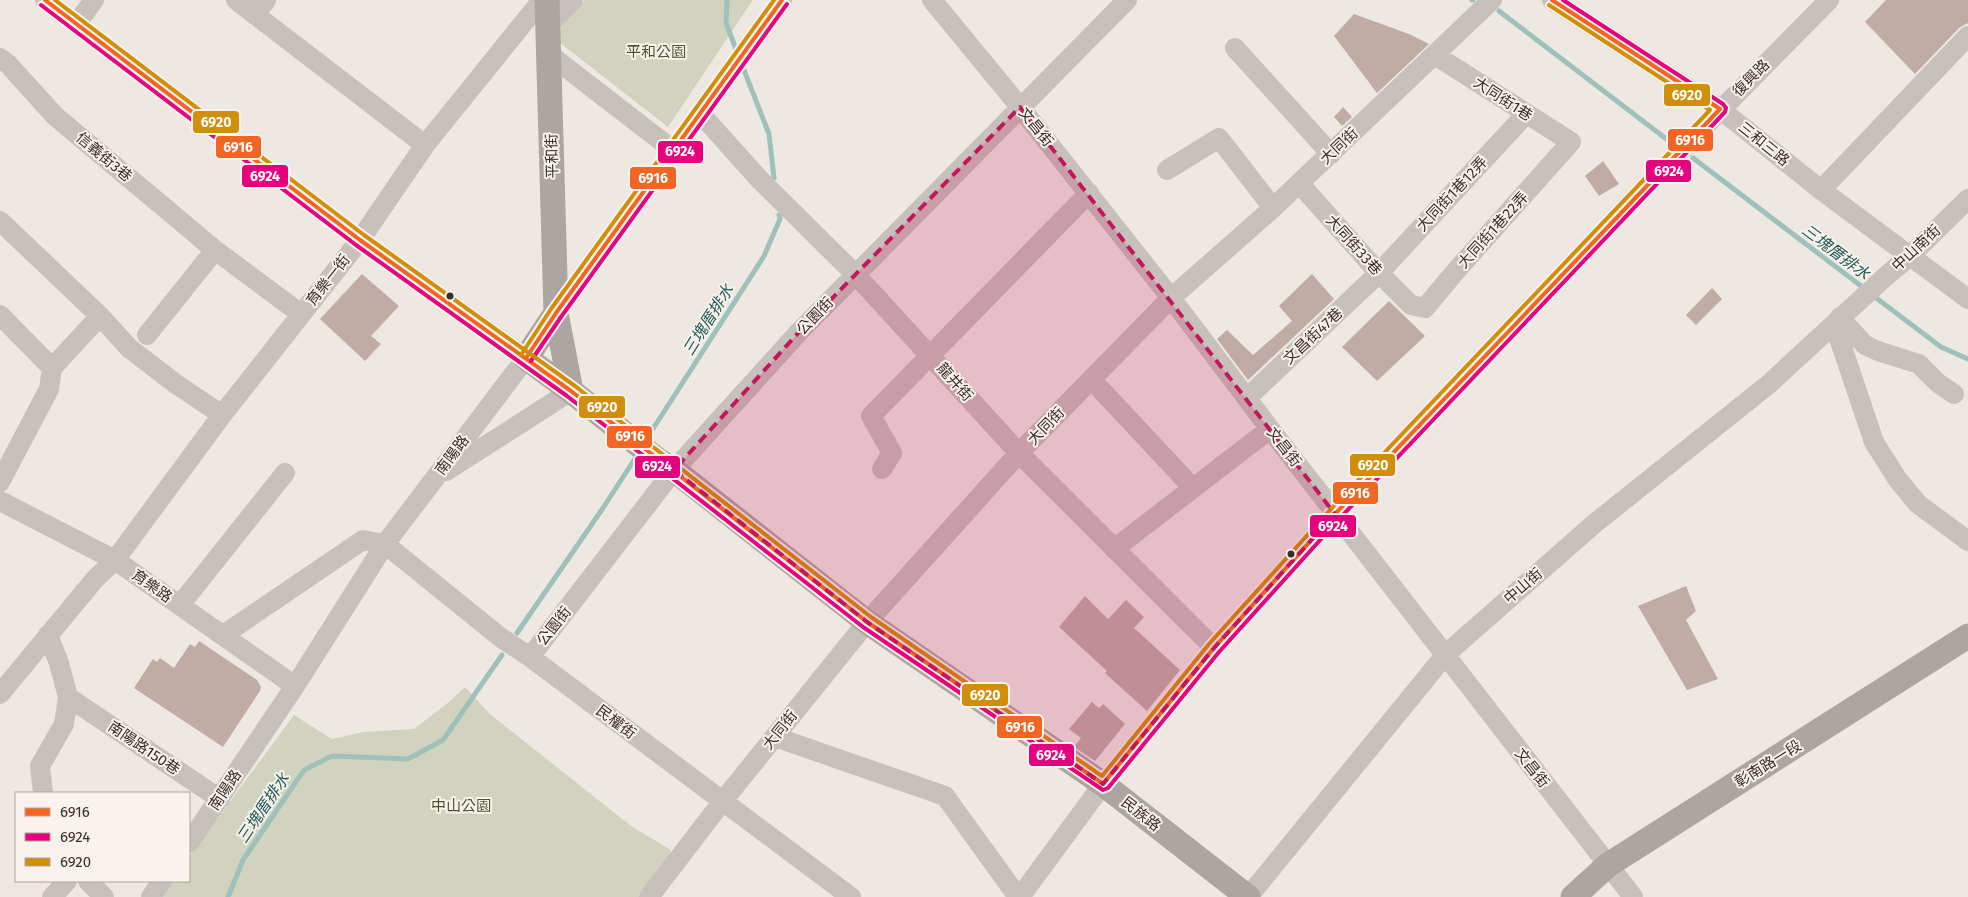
<svg xmlns="http://www.w3.org/2000/svg" width="1968" height="897" font-family="'Fira Sans','Noto Sans TC',sans-serif">
<style>
.green{fill:#d1d3be}
.lines{fill:none;stroke-linecap:round;stroke-linejoin:round}
.stream{stroke:#a0c0bc;stroke-width:5}
.building{fill:#c1aba5}
.minor{stroke:#c8c0bc;stroke-width:20}
.major{stroke:#ada5a1;stroke-width:25}
.bus-1-casing{stroke:#faf2ec;stroke-width:8}
.bus-2-casing{stroke:#faf2ec;stroke-width:8}
.bus-3-casing{stroke:#faf2ec;stroke-width:8}
.bus-1{stroke:#f26522;stroke-width:4}
.bus-2{stroke:#e5007d;stroke-width:4}
.bus-3{stroke:#d18e08;stroke-width:4}
.marked{fill:#c2185b;fill-opacity:0.2;stroke:#c2185b;stroke-width:4;stroke-dasharray:10 6;stroke-linejoin:round}
.bus-dot{fill:#392d2a;stroke:#faf2ec;stroke-width:2}
.labels{text-anchor:middle;dominant-baseline:central;stroke-width:4;stroke-linejoin:round;paint-order:stroke}
.park-label{font-size:15px;fill:#4c562e;stroke:#faf2ec}
.street-label{font-size:15px;fill:#392d2a;stroke:#faf2ec}
.water-label{font-size:16px;font-style:italic;fill:#205a57;stroke:#faf2ec}
.line-badge{stroke:#faf2ec;stroke-width:2}
.badge-label{font-size:14px;text-anchor:middle;font-weight:bold;fill:#fff}
</style>
<rect width="100%" height="100%" fill="#eee8e3"/>
<path class="green" d="M585 0H752V1L668 127 555 39 562 24Z
M465 687 490 714 631 826 671 850 666 865 641 897H163L173 881H189V857L294 715 332 739 363 732 414 729 449 702Z"/>
<g class="lines">
<path class="stream" d="M727 0 726 23 737 52
M1472 0H1473
M1499 11 1669 141
M742 65 769 134 774 178
M1693 158 1865 289
M1871 294 1941 347 1968 359
M649 435 764 256 780 219 779 215
M517 633 603 508 634 460
M228 897 243 860 304 770 332 756 408 759 443 740 502 655"/>
</g>
<path class="building" d="M1886 0H1968V23L1959 28 1915 74 1865 22Z
M1354 14 1409 34 1429 44 1377 93 1334 36Z
M1343 107 1352 117 1342 126 1334 117Z
M1603 161 1619 184 1599 196 1585 176Z
M362 274 399 306 371 336 381 344 365 361 320 319Z
M1312 274 1334 299 1248 380 1217 339 1227 330 1253 355 1292 321 1279 306Z
M1712 288 1722 299 1696 325 1686 315Z
M1389 301 1425 336 1377 381 1342 347Z
M1686 586 1696 611 1686 620 1718 679 1687 690 1638 606Z
M1085 596 1108 619 1126 600 1144 617 1134 628 1180 670 1147 711 1105 673 1107 671 1059 627Z
M199 641 257 680 261 687 260 691 223 747 134 688 153 659 157 662 160 658 174 668 190 644 195 647Z
M1092 702 1099 708 1103 704 1125 724 1095 761 1074 747 1081 738 1069 729Z"/>
<g class="lines">
<path class="minor" d="M45 0 360 240 526 358 385 544 295 686 189 843
M236 0 425 145
M932 0 1020 107 1171 298 1270 429 1633 897
M1552 0 1720 109 1821 190 1968 299
M255 15 266 0
M77 23 94 0
M549 24 573 0
M1235 48 1331 154
M550 55 673 150
M0 58 8 64 55 116 215 250 301 314
M700 113 760 180 855 274 1019 453 1214 648
M1167 170 1219 138 1273 208
M1299 183 1379 273 1411 305 1425 308 1455 272 1571 142 1435 55
M1821 190 1968 36
M0 221 100 316 52 368
M556 313 782 0
M0 315 52 368 49 389 0 482
M100 316 129 348 176 384 222 415
M1840 317 1839 338 1874 442 1898 480 1918 504 1968 541
M1841 319 1865 345 1878 351 1919 364 1938 383 1954 394
M147 335 215 250
M1091 379 1193 488
M1247 398 1379 273 1526 114
M882 469 892 453 871 416 1089 193
M446 471 571 391
M0 501 115 560 295 686
M1114 549 1270 429
M180 605 285 473
M223 635 363 540 385 544 500 637 530 657 851 897
M530 657 674 470 799 332 1127 0
M0 694 95 579 115 560 222 415 360 240 425 145 542 0
M68 697 220 799
M775 737 945 796 1018 897
M43 793 40 766 64 724 68 697 59 663 48 635
M88 881 104 897
M52 897 67 881
M151 897 162 881
M649 897 722 802 867 622 1019 453 1171 298 1273 208 1492 0
M1020 897 1103 784 1214 648 1335 514 1648 184 1829 0
M1248 897 1446 654 1594 524 1769 384 1885 277 1911 255 1968 199"/>
<path class="major" d="M547 0 556 313 571 391
M556 313 526 358 571 391 659 461 674 470 867 622 1103 784 1248 897
M1573 897 1608 865 1968 636"/>
<g class="bus-1-casing">
<path id="bus-1" d="M45 0 360 240 571 391 867 622 1103 784 1214 648 1335 514 1720 109 1552 0
M526 358 556 313 782 0"/>
</g>
<g class="bus-2-casing">
<path id="bus-2" d="M41 5 356 245 567 396 863 627 1103 790 1108 788 1219 652 1340 518 1725 112 1726 108 1723 104 1563 0
M531 361 561 317 787 4"/>
</g>
<g class="bus-3-casing">
<path id="bus-3" d="M55 0 364 235 575 386 871 617 1102 776 1209 644 1330 510 1710 110 1549 5
M521 355 551 309 774 0"/>
</g>
<use href="#bus-1" class="bus-1"/>
<use href="#bus-2" class="bus-2"/>
<use href="#bus-3" class="bus-3"/>
</g>
<path class="marked" d="M1020 107 1335 514 1214 648 1103 784 867 622 674 470 799 332Z"/>
<g class="bus-dot">
<circle cx="450" cy="296" r="4.5"/>
<circle cx="1291" cy="554" r="4.5"/>
</g>
<g class="labels">
<g class="park-label">
<text x="656" y="52">平和公園</text>
<text x="461" y="806">中山公園</text>
</g>
<g class="street-label">
<text transform="translate(1751 78) rotate(-45)">復興路</text>
<text transform="translate(1503 99) rotate(33)">大同街1巷</text>
<text transform="translate(1036 127) rotate(51)">文昌街</text>
<text transform="translate(1764 144) rotate(39)">三和三路</text>
<text transform="translate(1339 146) rotate(-43)">大同街</text>
<text transform="translate(552 156) rotate(-91)">平和街</text>
<text transform="translate(104 157) rotate(40)">信義街3巷</text>
<text transform="translate(1452 194) rotate(-47)">大同街1巷12弄</text>
<text transform="translate(1493 230) rotate(-48)">大同街1巷22弄</text>
<text transform="translate(1354 245) rotate(48)">大同街33巷</text>
<text transform="translate(1916 248) rotate(-43)">中山南街</text>
<text transform="translate(328 280) rotate(-52)">育樂一街</text>
<text transform="translate(815 316) rotate(-46)">公園街</text>
<text transform="translate(1313 336) rotate(-43)">文昌街47巷</text>
<text transform="translate(955 382) rotate(48)">龍井街</text>
<text transform="translate(1046 426) rotate(-46)">大同街</text>
<text transform="translate(1284 447) rotate(52)">文昌街</text>
<text transform="translate(452 455) rotate(-53)">南陽路</text>
<text transform="translate(152 586) rotate(35)">育樂路</text>
<text transform="translate(1523 586) rotate(-41)">中山街</text>
<text transform="translate(554 626) rotate(-52)">公園街</text>
<text transform="translate(616 722) rotate(37)">民權街</text>
<text transform="translate(780 730) rotate(-51)">大同街</text>
<text transform="translate(144 748) rotate(34)">南陽路150巷</text>
<text transform="translate(1768 764) rotate(-32)">彰南路一段</text>
<text transform="translate(1532 768) rotate(52)">文昌街</text>
<text transform="translate(225 790) rotate(-56)">南陽路</text>
<text transform="translate(1141 814) rotate(38)">民族路</text>
</g>
<g class="water-label">
<text transform="translate(1836 252) rotate(37)">三塊厝排水</text>
<text transform="translate(708 320) rotate(-58)">三塊厝排水</text>
<text transform="translate(263 808) rotate(-56)">三塊厝排水</text>
</g>
</g>
<g class="line-badge">
<rect x="1663" y="83" width="48" height="24" rx="5" fill="#d18e08"/>
<rect x="192" y="110" width="48" height="24" rx="5" fill="#d18e08"/>
<rect x="1667" y="128" width="47" height="24" rx="5" fill="#f26522"/>
<rect x="215" y="135" width="47" height="24" rx="5" fill="#f26522"/>
<rect x="657" y="140" width="47" height="24" rx="5" fill="#e5007d"/>
<rect x="1645" y="159" width="47" height="24" rx="5" fill="#e5007d"/>
<rect x="241" y="164" width="48" height="24" rx="5" fill="#e5007d"/>
<rect x="629" y="166" width="48" height="24" rx="5" fill="#f26522"/>
<rect x="578" y="395" width="48" height="24" rx="5" fill="#d18e08"/>
<rect x="606" y="425" width="47" height="24" rx="5" fill="#f26522"/>
<rect x="1349" y="453" width="47" height="24" rx="5" fill="#d18e08"/>
<rect x="634" y="455" width="47" height="24" rx="5" fill="#e5007d"/>
<rect x="1332" y="481" width="47" height="24" rx="5" fill="#f26522"/>
<rect x="1309" y="514" width="48" height="24" rx="5" fill="#e5007d"/>
<rect x="961" y="683" width="48" height="24" rx="5" fill="#d18e08"/>
<rect x="996" y="715" width="47" height="24" rx="5" fill="#f26522"/>
<rect x="1028" y="743" width="47" height="24" rx="5" fill="#e5007d"/>
</g>
<g class="badge-label">
<text x="1687" y="100">6920</text>
<text x="216" y="127">6920</text>
<text x="1690" y="145">6916</text>
<text x="238" y="152">6916</text>
<text x="680" y="156">6924</text>
<text x="1669" y="176">6924</text>
<text x="265" y="181">6924</text>
<text x="653" y="183">6916</text>
<text x="602" y="412">6920</text>
<text x="630" y="441">6916</text>
<text x="1373" y="470">6920</text>
<text x="657" y="471">6924</text>
<text x="1355" y="498">6916</text>
<text x="1333" y="531">6924</text>
<text x="985" y="700">6920</text>
<text x="1020" y="732">6916</text>
<text x="1051" y="760">6924</text>
</g>
<rect x="15" y="792" width="175" height="90" fill="#faf2ec" stroke="#ada39e"/>
<rect x="25" y="808" width="25" height="8" fill="#f26522" stroke="#ada39e"/>
<text x="60" y="817" font-size="15" fill="#392d2a">6916</text>
<rect x="25" y="833" width="25" height="8" fill="#e5007d" stroke="#ada39e"/>
<text x="60" y="842" font-size="15" fill="#392d2a">6924</text>
<rect x="25" y="858" width="25" height="8" fill="#d18e08" stroke="#ada39e"/>
<text x="60" y="867" font-size="15" fill="#392d2a">6920</text>
</svg>
